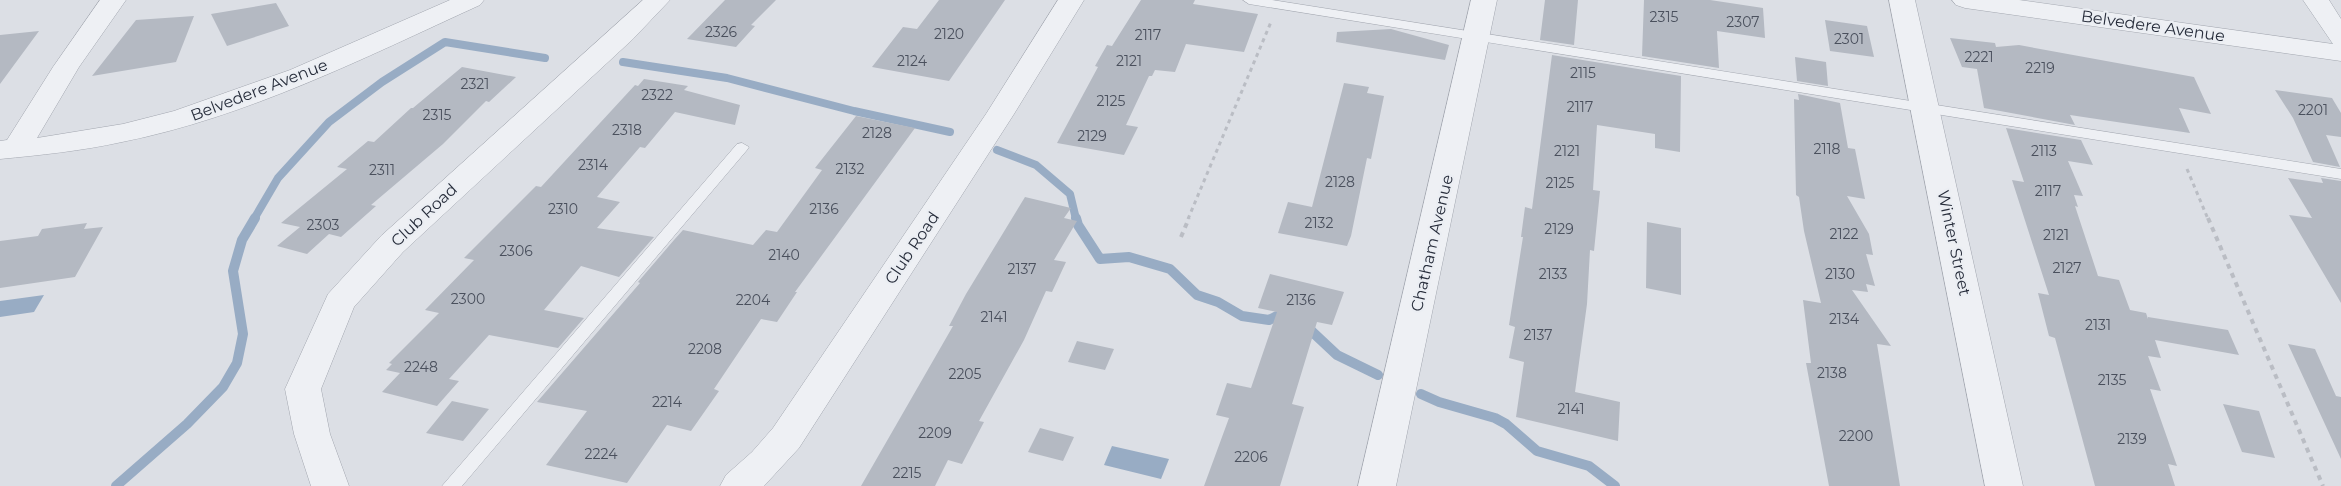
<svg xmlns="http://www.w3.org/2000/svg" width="2341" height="486" font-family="Montserrat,sans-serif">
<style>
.water{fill:#98acc4}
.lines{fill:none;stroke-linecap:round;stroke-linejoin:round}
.stream-far1{stroke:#98acc4;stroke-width:8}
.stream{stroke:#98acc4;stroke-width:10}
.building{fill:#b4b9c2}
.service-casing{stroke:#a2a6af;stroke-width:1}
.minor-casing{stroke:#a2a6af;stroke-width:1}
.path-far1{stroke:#babdc4;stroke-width:3;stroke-dasharray:4 4;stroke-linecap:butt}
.path{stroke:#babdc4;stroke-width:4;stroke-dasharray:5 5;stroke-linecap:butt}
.service{fill:#eef0f4;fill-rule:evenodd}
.minor{fill:#eef0f4;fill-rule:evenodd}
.labels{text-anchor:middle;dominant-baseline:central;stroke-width:4.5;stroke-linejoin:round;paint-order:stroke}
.number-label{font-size:14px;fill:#4a505d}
.street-label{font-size:16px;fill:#272d3b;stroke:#ebeef3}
</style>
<rect width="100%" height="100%" fill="#dcdfe5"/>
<path class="water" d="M44 295 34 312 0 317V301Z
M1112 446 1169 459 1161 479 1104 465Z"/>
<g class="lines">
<path class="stream-far1" d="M623 62 727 78 854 111 950 132
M997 150 1036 165 1070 194 1076 219
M254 219 278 178 329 122 382 82 445 42 545 58"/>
<path class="stream" d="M1076 218 1078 225 1100 259 1129 257 1170 269 1197 295 1218 302 1242 316 1269 320 1277 316H1287
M1305 325 1337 355 1378 375
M1421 394 1439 402 1495 418 1506 424 1537 451 1589 466 1615 486
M116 486 187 424 223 387 237 363 243 334 233 271 242 240 255 218"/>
</g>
<path class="building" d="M725 0H776L751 25 755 26 736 47 687 39Z
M939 0H1005L949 81 872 67 903 27 917 29Z
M1141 0H1195L1193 4 1258 14 1244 52 1186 44 1175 72 1155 70 1152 76H1149L1126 125 1138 127 1124 155 1057 143 1098 67 1095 66 1107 45 1112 46Z
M1545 0H1578L1574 45 1540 40Z
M1644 0H1710L1763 8 1765 38 1717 31 1719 68 1642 56Z
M276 3 289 26 227 46 211 14Z
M194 16 176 62 92 76 136 20Z
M1825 20 1867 26 1874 57 1830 51Z
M1391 29 1449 45 1445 60 1336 42 1337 32Z
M39 31 0 84V35Z
M1950 38 1995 43 1996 47 2019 45 2194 77 2211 114 2179 108 2190 133 2070 115 2075 125 1984 108 1977 69 1962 67Z
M1552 55 1681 76 1680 152 1655 148V134L1597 125 1593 190 1600 191 1594 251 1590 250 1587 304 1575 392 1620 402 1618 441 1516 417 1524 362 1509 358 1515 327 1509 325 1523 237H1521L1525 207 1532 209Z
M1795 57 1826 62 1828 86 1797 81Z
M462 67 516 77 489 102 486 101 443 144 371 205 376 206 341 237 329 234 307 254 277 246 300 227 281 223 347 169 337 167 368 141 374 142 411 108H413Z
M644 79 688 86 684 90 740 105 735 125 675 112 645 148 640 147 597 197 620 202 597 228 654 237 619 277 581 266 544 310 584 318 558 348 489 335 449 379 459 381 437 406 382 392 400 373 386 370 392 364 389 363 439 313 425 310 474 260 464 258 536 186 541 187 635 85 638 86Z
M1344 83 1369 87 1367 93 1384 96 1371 159 1367 158 1351 236 1347 246 1278 233 1288 202 1312 207Z
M2275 90 2332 98 2341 113V137L2326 135 2340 167 2313 162 2293 118Z
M1798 94 1840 103 1848 148 1855 149 1865 199 1847 196 1869 234 1873 255 1866 254 1875 286 1866 284 1868 292 1852 290 1891 346 1877 344 1900 486H1829L1806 363H1811L1803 300 1821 303 1804 231 1799 197 1796 195 1794 99 1799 100Z
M856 116 915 128 795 292H797L777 322 761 319 714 389 719 391 691 431 667 425 627 483 546 465 587 411 537 402 640 283 638 282 674 240 683 230 753 245 766 230 777 232 822 170 815 168Z
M2006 128 2081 140 2093 165 2068 161 2083 196 2074 195 2078 207 2075 206 2098 276 2119 280 2130 310 2146 313 2148 319V317L2228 330 2239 355 2155 340 2161 358 2148 356 2161 391 2150 389 2177 466 2168 464 2175 486H2095L2055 338 2049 336 2038 293 2049 295 2012 180 2024 182Z
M2288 178 2323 183 2321 178 2341 181V303L2289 215 2312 218Z
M1025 197 1071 208 1064 218 1077 221 1054 260 1066 262 1052 292 1046 291 1024 340 979 421 984 422 962 464 948 460 935 486H861L953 326H949L966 294Z
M1647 222 1681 228V295L1646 288Z
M87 223 84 229 103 227 75 277 0 288V241L38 236 42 229Z
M1270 274 1344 292 1332 325 1317 322 1292 404 1304 407 1280 486H1204L1229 418 1216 415 1227 383 1251 388 1277 312 1258 308Z
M1077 341 1114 349 1105 370 1068 362Z
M2288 344 2315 349 2336 396 2341 397V459Z
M452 401 489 409 463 441 426 433Z
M2223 404 2259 411 2275 458 2242 452Z
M1040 428 1074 437 1063 461 1028 452Z"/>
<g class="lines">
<g class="service-casing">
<path id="service" d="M1243 0H1272L2341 169V179L1249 4Z
M742 143 749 147 747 150 462 486H442L737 144Z"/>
</g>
<g class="minor-casing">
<path id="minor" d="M100 0H126L79 67 37 138 123 124 174 111 290 70 450 0H484L480 5C364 58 247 117 122 142 81 151 41 155 0 159V141L7 140 53 67Z
M643 0H670L633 39 403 252 354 307 321 389 330 434 349 486H311L294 434 285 389 328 294 381 236Z
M1058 0H1084L1014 114 799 448 764 486H720L726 475 752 452 773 428 986 114Z
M1471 0H1497L1396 486H1358Z
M1889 0H1915L2023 486H1985Z
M1952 0H2019L2333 44 2303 0H2329L2341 19V61L1965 8 1956 5Z"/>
</g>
<path class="path-far1" d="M2187 169 2208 219
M1188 219 1271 22"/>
<path class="path" d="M2208 218 2323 486
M1181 237 1189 218"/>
<use href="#service" class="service"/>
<use href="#minor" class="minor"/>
</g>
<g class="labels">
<g class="number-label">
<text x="1664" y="17">2315</text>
<text x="1743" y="22">2307</text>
<text x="721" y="32">2326</text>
<text x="949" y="34">2120</text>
<text x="1148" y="35">2117</text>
<text x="1849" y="39">2301</text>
<text x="1979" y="57">2221</text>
<text x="912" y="61">2124</text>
<text x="1129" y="61">2121</text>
<text x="2040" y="68">2219</text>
<text x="1583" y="73">2115</text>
<text x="475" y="84">2321</text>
<text x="657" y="95">2322</text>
<text x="1111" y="101">2125</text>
<text x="1580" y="107">2117</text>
<text x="2313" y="110">2201</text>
<text x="437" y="115">2315</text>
<text x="627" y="130">2318</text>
<text x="877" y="133">2128</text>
<text x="1092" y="136">2129</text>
<text x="1827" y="149">2118</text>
<text x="1567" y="151">2121</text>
<text x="2044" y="151">2113</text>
<text x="593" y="165">2314</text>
<text x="850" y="169">2132</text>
<text x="382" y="170">2311</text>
<text x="1340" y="182">2128</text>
<text x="1560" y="183">2125</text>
<text x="2048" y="191">2117</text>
<text x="563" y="209">2310</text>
<text x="824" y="209">2136</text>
<text x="1319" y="223">2132</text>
<text x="323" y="225">2303</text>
<text x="1559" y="229">2129</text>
<text x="1844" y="234">2122</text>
<text x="2056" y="235">2121</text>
<text x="516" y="251">2306</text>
<text x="784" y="255">2140</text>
<text x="2067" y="268">2127</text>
<text x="1022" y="269">2137</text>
<text x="1553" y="274">2133</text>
<text x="1840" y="274">2130</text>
<text x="468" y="299">2300</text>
<text x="753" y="300">2204</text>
<text x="1301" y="300">2136</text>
<text x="994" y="317">2141</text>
<text x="1844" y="319">2134</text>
<text x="2098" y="325">2131</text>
<text x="1538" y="335">2137</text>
<text x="705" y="349">2208</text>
<text x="421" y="367">2248</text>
<text x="1832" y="373">2138</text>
<text x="965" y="374">2205</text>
<text x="2112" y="380">2135</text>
<text x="667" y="402">2214</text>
<text x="1571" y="409">2141</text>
<text x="935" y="433">2209</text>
<text x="1856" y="436">2200</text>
<text x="2132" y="439">2139</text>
<text x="601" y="454">2224</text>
<text x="1251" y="457">2206</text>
<text x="907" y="473">2215</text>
</g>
<g class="street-label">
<text transform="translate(2153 26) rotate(8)">Belvedere Avenue</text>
<text transform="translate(259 90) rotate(-21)">Belvedere Avenue</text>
<text transform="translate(424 215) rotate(-43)">Club Road</text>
<text transform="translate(1432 243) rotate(-77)">Chatham Avenue</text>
<text transform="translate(1954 243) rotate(78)">Winter Street</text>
<text transform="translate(912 248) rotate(-56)">Club Road</text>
</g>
</g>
</svg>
